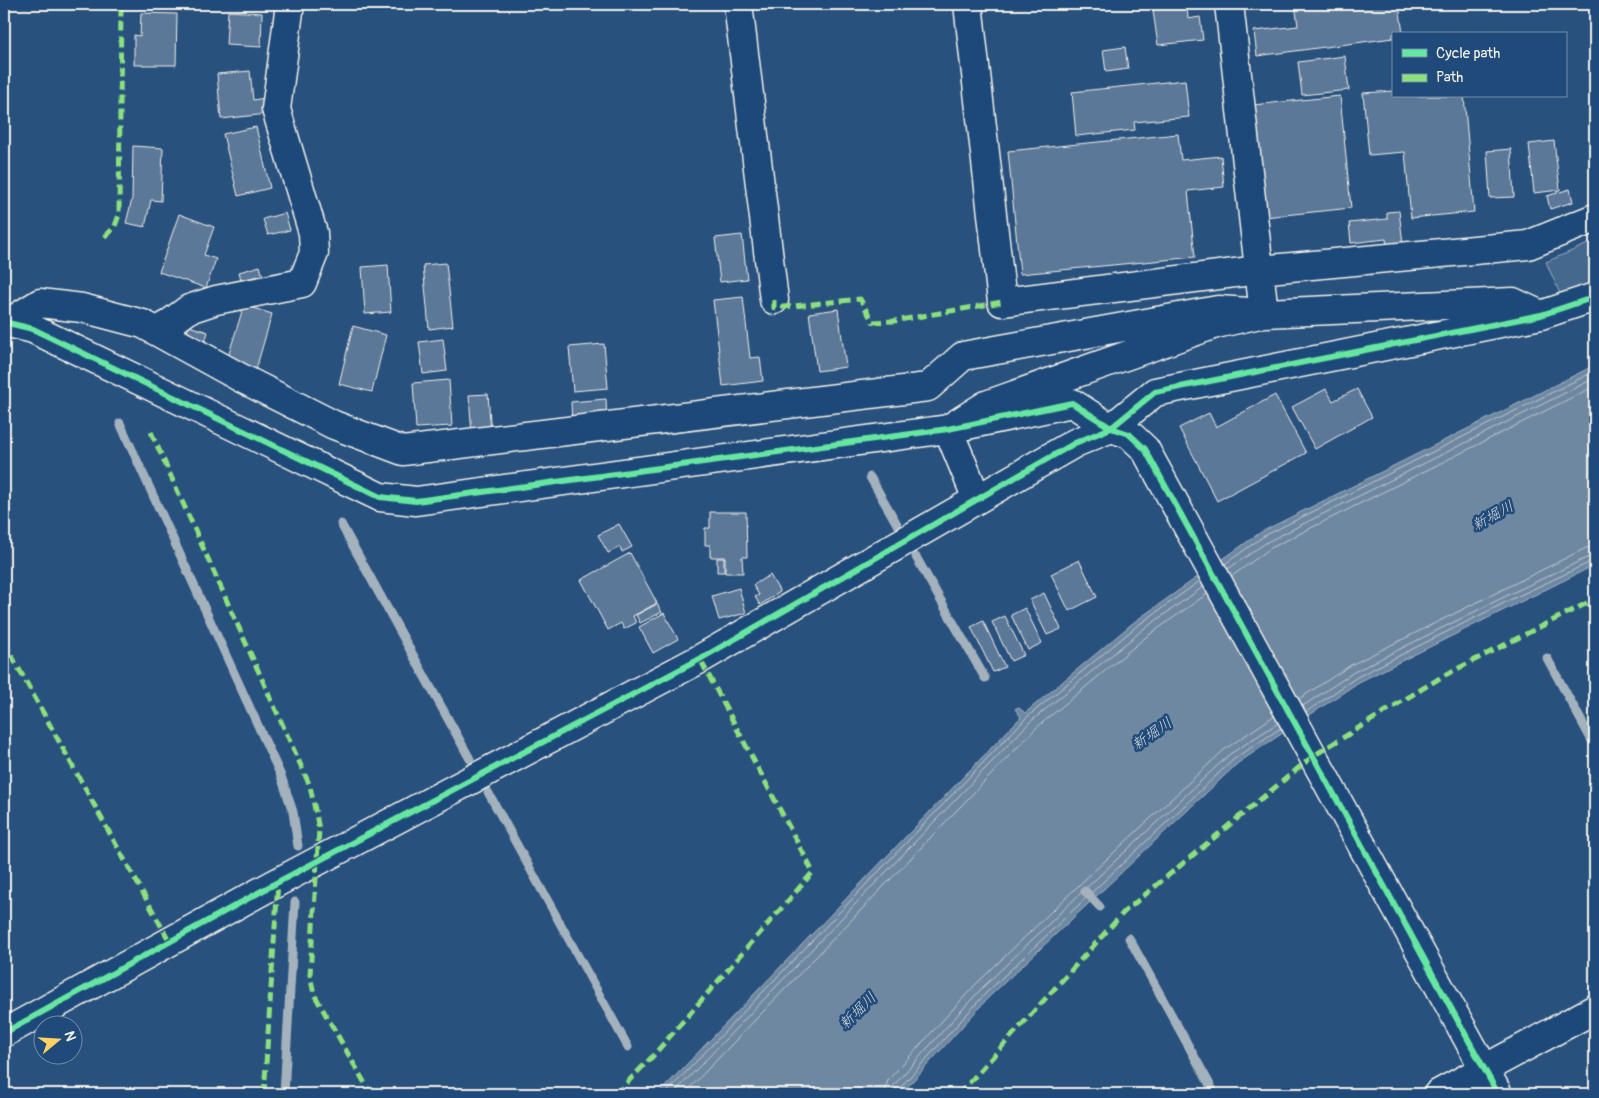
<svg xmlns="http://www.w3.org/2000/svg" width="1599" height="1098" font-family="Pangolin,'Klee One',sans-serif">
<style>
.green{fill:#45688e;stroke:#9cacbb}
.water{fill:#6e88a2;stroke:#a4b2be}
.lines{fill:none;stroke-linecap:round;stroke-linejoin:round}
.shore{stroke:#bec7cc;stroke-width:1}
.stream{stroke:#a4b2be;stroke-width:9}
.building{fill:#5b7899;stroke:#f4f1e8}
.street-casing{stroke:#f4f1e8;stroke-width:31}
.secondary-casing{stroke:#f4f1e8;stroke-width:31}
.street{stroke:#1f4a7a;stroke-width:28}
.secondary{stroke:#1f4a7a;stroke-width:28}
.quiet{stroke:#8de07e;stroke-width:5;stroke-dasharray:10 5;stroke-linecap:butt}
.cycleway-casing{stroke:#1f4a7a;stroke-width:9}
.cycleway{stroke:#66e7a1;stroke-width:6}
.labels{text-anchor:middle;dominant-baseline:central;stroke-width:5;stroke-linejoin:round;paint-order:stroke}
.water-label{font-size:15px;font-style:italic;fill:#d9dcda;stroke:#1f4a7a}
</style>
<rect width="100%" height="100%" fill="#28517e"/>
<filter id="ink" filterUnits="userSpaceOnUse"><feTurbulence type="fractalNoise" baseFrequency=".02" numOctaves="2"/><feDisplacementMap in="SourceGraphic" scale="10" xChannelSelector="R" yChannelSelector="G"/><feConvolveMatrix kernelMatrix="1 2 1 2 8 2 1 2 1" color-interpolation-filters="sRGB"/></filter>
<g filter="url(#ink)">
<path class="green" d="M1595 241V282L1561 296 1546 262Z"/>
<path class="water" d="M1595 365V565L1359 682 1238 763 989 997 901 1094H658L1021 717 1015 709 1018 707 1025 713 1134 622 1261 532Z"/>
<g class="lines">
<path class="shore" d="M1225 564 1264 536 1595 371
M1228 569 1267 542 1595 378
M1232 576 1271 548 1595 386
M1299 699 1351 665 1586 548 1595 547
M1303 706 1354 672 1512 593 1595 554
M1306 712 1357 677 1514 598 1595 560
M665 1094 1026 718 1137 626 1200 581
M673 1094 1030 722 1141 631 1203 587
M684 1094 1036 728 1146 637 1207 594
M883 1094 888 1080 976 984 1079 885 1225 749 1274 716
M891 1094 894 1085 981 989 1084 890 1230 754 1278 723
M897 1094 899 1089 986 993 1089 895 1234 759 1281 728"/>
<path class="stream" d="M120 423 281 776 293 812 298 846
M870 477 897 524
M341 524 470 759
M916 557 985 678
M1547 658 1595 746
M488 792 628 1047
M1085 891 1100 907
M1129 938 1215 1094
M284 1094 295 902"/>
</g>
<path class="building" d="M1152 4H1187L1188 19 1200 17 1203 40 1158 45Z
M1295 4H1399L1403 34H1393V38L1257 56 1254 31 1298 26Z
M228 11 262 13 261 47 226 45Z
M141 13 177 14 176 65H134V35L140 36Z
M1125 47 1128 69 1106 72 1103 50Z
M1345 56 1349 90 1302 95 1298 62Z
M250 71 253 100 265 98 267 114 221 119 217 74Z
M1185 80 1189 117 1134 122 1135 130 1076 136 1072 92Z
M1393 91V96H1464L1474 212 1411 218 1405 152 1369 155 1363 93Z
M1340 96 1351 208 1265 217 1253 105Z
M256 127 270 188 238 196 223 134Z
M1178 134 1181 160 1221 156 1224 187 1188 191 1195 257 1020 274 1008 151Z
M1554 141 1560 190 1534 193 1529 144Z
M133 146 163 148 161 201 151 200 145 227 126 223 132 199Z
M1511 149 1514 197 1490 198 1487 151Z
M1570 189 1573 202 1550 209 1547 196Z
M1399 211 1403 244 1387 246 1386 239 1351 243 1349 223 1387 219V212Z
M285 213 290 230 268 235 263 219Z
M179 214 214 227 204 255 216 259 206 288 159 272Z
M742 235 747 279 720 282 715 238Z
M446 263 453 326 429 329 423 265Z
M388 265 391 312 365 314 362 267Z
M260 266 264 280 243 287 239 272Z
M743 297 750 358 760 357 763 381 723 386 713 300Z
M244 305 272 314 256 369 227 360Z
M838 309 846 367 817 371 809 313Z
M189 326 208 332 202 352 183 346Z
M353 326 386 335 372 392 339 384Z
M443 339 447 371 423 374 419 342Z
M604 344 608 388 573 391 569 347Z
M449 380 452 426 416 428 413 383Z
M1326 389 1333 401 1357 389 1372 417 1315 449 1292 407Z
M488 394 491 434 472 435 469 395Z
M1275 395 1306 453 1217 501 1179 428 1209 413 1216 427Z
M606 399 607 423 572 425 571 402Z
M710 512H746L747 557H742L743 573H725V557H710V545H705V528H710Z
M619 524 632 547 622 552 620 547 608 553 598 535Z
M630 553 657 603 633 616 636 623 624 629 621 623 608 630 581 580Z
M717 558H724V572H717Z
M1079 560 1097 597 1069 611 1051 574Z
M770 575 780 592 760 605 755 597 759 595 753 585Z
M739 588 746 613 719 620 712 596Z
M1044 593 1061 629 1047 635 1030 600Z
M657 604 662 612 640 623 636 615Z
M1025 608 1042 643 1028 650 1011 615Z
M664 613 678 639 653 653 639 627Z
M1005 616 1024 655 1011 661 992 622Z
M983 621 1005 667 993 672 971 627Z"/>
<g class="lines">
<g class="street-casing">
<path id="street" d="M738 4 774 300
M968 4 1002 302 1259 270 1528 245 1595 218
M4 322 33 329 380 497 416 501 948 429 1072 403 1111 428 1155 392 1541 315 1595 297
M8 323 40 303 82 308 143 324 243 379 334 425 403 451 928 387 963 356 1218 310 1264 313 1229 4
M158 332 189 309 216 300 302 283 314 253 313 233 276 109 290 4
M977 499 948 429 986 405 1216 324 1264 313 1513 302 1541 315
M1438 1094 1595 1009"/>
</g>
<g class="secondary-casing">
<path id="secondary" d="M4 1033 278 882 700 659 1075 443 1111 428 1129 434 1145 449 1498 1094"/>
</g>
<use href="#street" class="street"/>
<use href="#secondary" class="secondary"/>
<path class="quiet" d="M105 237 115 226 119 215 121 4
M774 300V308L860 299 873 322 894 321 1002 302
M151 432 310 786 319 829 310 975 314 994 371 1094
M4 642 170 942
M264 1094 278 882
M616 1094 652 1057 813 872 700 659
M959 1094 1124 912 1313 756 1443 676 1595 599"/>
<g class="cycleway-casing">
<path id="cycleway" d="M4 322 33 329 380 497 416 501 948 429 1072 403 1111 428 1155 392 1541 315 1595 297
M4 1033 278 882 700 659 1075 443 1111 428 1129 434 1145 449 1498 1094"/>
</g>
<use href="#cycleway" class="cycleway"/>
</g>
</g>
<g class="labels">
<g class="water-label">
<text transform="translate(1493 516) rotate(-29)">新堀川</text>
<text transform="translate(1152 734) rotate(-35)">新堀川</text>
<text transform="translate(858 1011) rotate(-45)">新堀川</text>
</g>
</g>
<rect width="1599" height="1098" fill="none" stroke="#1f4a7a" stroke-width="20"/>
<rect x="10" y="10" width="1579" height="1078" fill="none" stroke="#f4f1e8" stroke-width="2" filter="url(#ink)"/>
<rect x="1392" y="32" width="175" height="65" fill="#1f4a7a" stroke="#748da6"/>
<rect x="1402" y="49" width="25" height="8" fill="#66e7a1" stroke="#748da6"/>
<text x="1436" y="58" font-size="15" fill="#f4f1e8">Cycle path</text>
<rect x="1402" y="74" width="25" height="8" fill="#8de07e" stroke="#748da6"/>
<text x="1436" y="82" font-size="15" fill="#f4f1e8">Path</text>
<g transform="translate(58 1040) rotate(72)"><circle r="24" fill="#1f4a7a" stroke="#748da6"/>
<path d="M0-4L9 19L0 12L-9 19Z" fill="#ffd166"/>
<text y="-8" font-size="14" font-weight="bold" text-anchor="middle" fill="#f4f1e8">N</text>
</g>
</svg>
